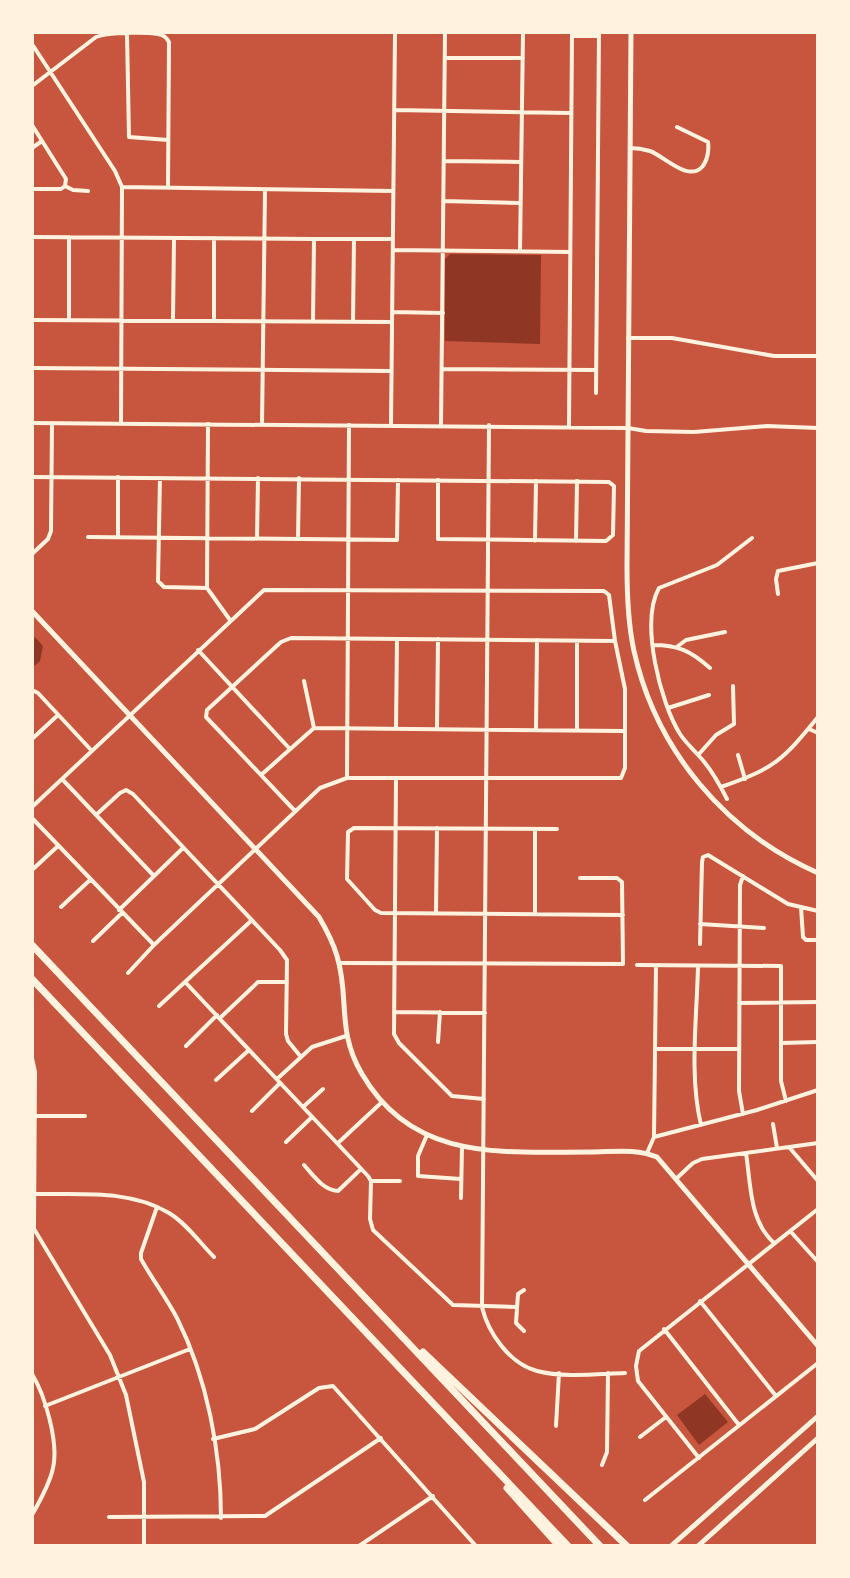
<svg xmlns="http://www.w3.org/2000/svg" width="850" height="1578" font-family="Poppins,sans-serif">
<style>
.water{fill:#8f3625}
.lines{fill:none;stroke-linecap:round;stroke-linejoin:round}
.minor{stroke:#fff3e0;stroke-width:4}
.tertiary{stroke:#fff3e0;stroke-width:5}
.secondary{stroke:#fff3e0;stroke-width:5}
.motorway{stroke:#fff3e0;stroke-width:7}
</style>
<rect width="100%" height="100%" fill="#c8553d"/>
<path class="water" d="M450 254 541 255 540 344 445 341V259Z
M32 634 43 646 40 661 32 668Z
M705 1394 728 1422 699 1445 677 1415Z"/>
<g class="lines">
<path class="minor" d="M32 33 33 32
M127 34 129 137 168 140
M572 36H599
M32 44 115 171 122 187 121 424
M445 58H523
M32 86 96 37C106 33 158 30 165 37 167 38 168 41 169 42L168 188
M394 110 571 113
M32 125 66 179 65 186
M32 148 42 141
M630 148C637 148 643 149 650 151 664 156 688 182 702 167 708 160 709 149 708 142L677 127
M444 161 521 162
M122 187 393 191
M32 189H61L65 186 73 190 88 191
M443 201 521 203
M32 237 314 239 313 322
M314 239H354
M393 250 570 252
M520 251 523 32
M393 312 443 313
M32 320 392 322
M69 320V237
M173 321 174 238
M214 321V238
M353 322 354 239H393
M628 338H672L774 356H818
M32 368 391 371
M442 369 596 370
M596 393 599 32
M32 423 628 428 646 431 694 432 767 426 818 428
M208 424 207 588 230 620
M262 425 265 190
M391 425 395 32
M489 425 482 1307C488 1333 510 1364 537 1371 564 1378 597 1374 625 1373
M441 426 445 32
M569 426 572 32
M32 477 609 482 614 486 613 535 606 541 438 539V480
M160 478 158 581 164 587 207 588
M88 537 397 540 398 480
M118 537V477
M257 539 258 478
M298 539 299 478
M535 541 536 481
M576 541 577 481
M32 554 48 539 51 531 52 423
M778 594 776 579 778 571 818 563
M653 645C678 645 691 651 710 668
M678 646 686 640 725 632
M198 650 289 748
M304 681 314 728
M32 690 38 693 92 751
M668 708 709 695
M396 729 397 639
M437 729 438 639
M809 729 818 733
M536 730 537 640
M577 730V641
M32 739 58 715
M699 754 716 735 734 724 733 686
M738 755 745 779
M261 775 314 728 624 731
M347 778 349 425
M396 778 394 1034 399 1043 452 1096 484 1099
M62 779 154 876
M721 787C775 768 782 761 818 717
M727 799C720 785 711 769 700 757 693 749 686 743 680 734 660 702 640 622 659 588L717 565 752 538
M32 807 264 590 604 591 609 595 615 641 625 689V768L621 778H347L320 788 154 945 128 973
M295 811 206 717 207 710 281 642 291 638 615 641
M97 814 120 793 126 790 133 794 280 950 287 960 286 1034 288 1041 301 1057
M32 818 154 945
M557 829 354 828 348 832 347 879 375 910 381 913 623 915
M32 870 58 846
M743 876 740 885 739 1091 743 1114
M61 907 90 880
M801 907 803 937 806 940H818
M119 910 183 848
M436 913 437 828
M535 914V829
M700 924 764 928
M93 941 122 913
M700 944 702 862 703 857 708 855 788 904 818 911
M339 963 623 964 622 882 617 878H580
M637 965 781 966V1081L786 1101
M698 966C697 1017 689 1075 701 1125
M186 983 368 1176 371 1181 370 1219 373 1230 453 1305 516 1307
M739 1003 818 1002
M159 1006 252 920
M394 1012 485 1013
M220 1018 258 982H287
M438 1042 440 1012
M781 1043 818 1042
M186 1046 217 1015
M655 1049H739
M32 1058 35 1072 34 1229 110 1355 126 1395 144 1482V1546
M277 1079 312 1047 346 1036
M216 1080 249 1050
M303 1107 323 1089
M252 1111 280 1083
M35 1116H85
M773 1124 777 1148
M427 1135 418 1156V1176L461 1179
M654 1137 757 1110 818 1090
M286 1142 312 1117
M338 1143 382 1102
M789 1147 818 1181
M647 1153 654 1137 656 966
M746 1153C751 1185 749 1220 774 1243
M304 1165C314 1176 323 1190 338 1191L361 1169
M677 1178 693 1163 702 1159 818 1143
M371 1181H400
M34 1194C79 1195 129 1189 169 1213 186 1223 200 1243 214 1257
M461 1198 462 1147
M157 1207 141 1253V1259C152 1279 166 1297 177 1318 207 1378 221 1451 221 1518
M791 1232 818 1262
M524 1290 518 1294 516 1323 524 1331
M700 1301 776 1396
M664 1329 739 1425
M32 1374C45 1395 59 1443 53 1468 50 1483 40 1501 32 1515
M45 1406 190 1349
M556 1426 559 1373
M640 1437 666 1417
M213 1439 255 1429 319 1388 333 1386 476 1546
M699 1458 638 1381 636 1366 639 1351 818 1209
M602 1465 607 1452 608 1373
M645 1500 818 1363
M109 1517 265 1516 381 1438
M359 1546 433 1496"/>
<path class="tertiary" d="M631 32 627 567C627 595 628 624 634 651 656 750 725 832 818 873
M32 611 319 917C326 929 333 942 337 956 350 998 336 1030 362 1074 413 1162 502 1152 590 1152 612 1152 636 1148 657 1157L818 1346"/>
<path class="secondary" d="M671 1546 818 1416
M698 1546 818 1438"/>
<path class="motorway" d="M32 945 600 1546
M32 979 568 1546
M423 1352 627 1546
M507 1488 559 1546"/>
</g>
<rect width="850" height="1578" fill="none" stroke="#fff3e0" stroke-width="68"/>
</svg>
